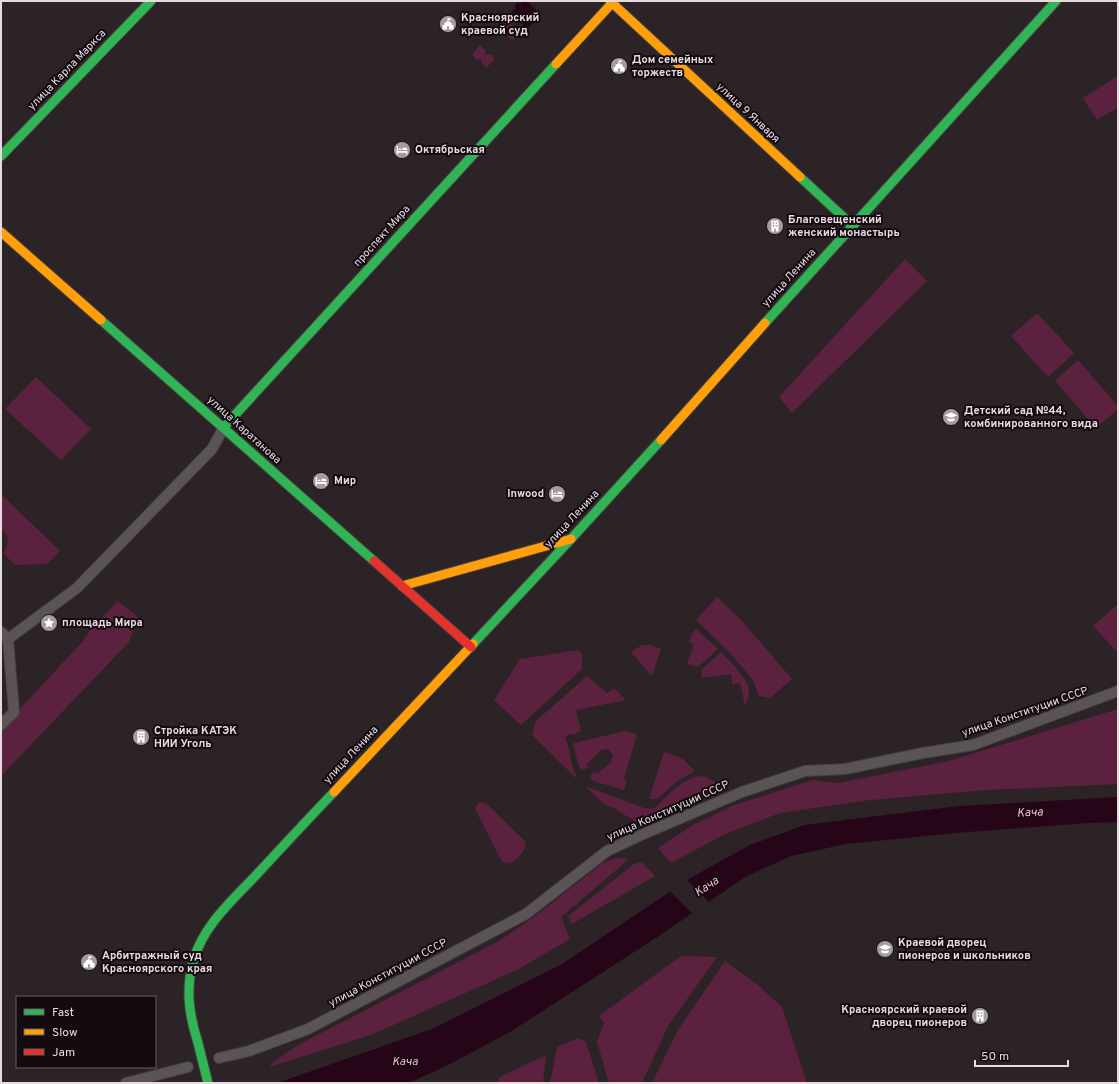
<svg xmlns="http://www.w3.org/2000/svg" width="1119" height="1084" font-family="Overpass,sans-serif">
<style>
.green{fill:#5c213f}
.water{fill:#270518}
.pier{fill:#2c2327}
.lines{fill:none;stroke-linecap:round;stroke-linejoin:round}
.street-casing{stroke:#463e42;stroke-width:12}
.fast-casing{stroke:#463e42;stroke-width:11}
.slow-casing{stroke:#463e42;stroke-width:11}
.jam-casing{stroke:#463e42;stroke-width:11}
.street{stroke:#5b5457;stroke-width:10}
.fast{stroke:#30b455;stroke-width:9}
.slow{stroke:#ff9f0a;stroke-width:9}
.jam{stroke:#e5322d;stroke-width:9}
.fast-bridge-casing{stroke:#463e42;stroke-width:11;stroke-linecap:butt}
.fast-bridge{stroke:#30b455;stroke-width:9}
.labels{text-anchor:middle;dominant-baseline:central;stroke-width:4;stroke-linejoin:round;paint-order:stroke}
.poi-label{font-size:11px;font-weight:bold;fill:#e7dbe0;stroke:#130b0f;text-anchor:start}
.street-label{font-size:11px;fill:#e7dbe0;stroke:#130b0f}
.water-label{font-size:12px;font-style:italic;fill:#ffb9d8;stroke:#130b0f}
</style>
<rect width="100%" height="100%" fill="#2c2327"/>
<path class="green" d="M507 18 512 23 511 25 513 28 517 27 522 32 512 41 508 36 509 34 508 32 505 31 503 32 498 27Z
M480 45 485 50V52L486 55 491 54 495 59 486 68 481 63 482 60 481 59H476L472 54Z
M1118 76V107L1097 120 1083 98Z
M905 259 927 281 792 413 779 397Z
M1037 313 1074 353 1048 377 1011 336Z
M1078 360 1118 406V409L1096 428 1055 381Z
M36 377 91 429 61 460 5 409Z
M1 494 60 551 47 564 15 565 3 553C10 544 9 535 1 528Z
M717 597 741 620 792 679 770 698 759 696 753 680 730 653 696 620Z
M118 601 138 617 129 642 1 776V729L84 640 89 631Z
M1117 605 1118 606V653L1093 626Z
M696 629 718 649 698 667 687 664 694 644 689 642 693 632Z
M642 645H650L661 649 652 676 631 652Z
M578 650 582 654V669L521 725 494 700 520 659Z
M721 652C730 662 751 680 749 694 749 698 746 702 745 706L740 683 732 684 731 674 702 678 701 670Z
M587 676 607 693 614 688 626 700 576 710 581 731 575 734 567 735 565 739C572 750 569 766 577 777L576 778 532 735 536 721Z
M1118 709V784L986 790 870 800 780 813 723 835 671 863 658 848 693 825 734 805 813 780 838 783 949 761Z
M625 731 637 734 624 779 627 780 624 790 593 781 591 779V775L594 772 597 774 611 762 613 755 608 749 601 750 587 764 589 767 583 770 579 767 573 745 574 743Z
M664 752 683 759 695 771 679 780 657 799H649Z
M699 776 706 777 715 782 713 792 652 818 637 823 616 809 605 805 585 786 644 808 650 809 655 808C668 795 681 780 699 776Z
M480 802 486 803 525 841C528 852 512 867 502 862L476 811V806Z
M615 858 629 859 561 917 570 939 517 970 371 1035 269 1067 276 1060 298 1045 499 941 538 914 601 864Z
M642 862 655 876 572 924 568 916 634 864Z
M681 956 717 957 668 1026 642 1083H609L597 1042 604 1023 599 1016Z
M725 961 758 985 782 1007 807 1083H652L678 1030Z
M578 1038 586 1042 599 1083H550L557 1047Z
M546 1055 543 1083H499L498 1078Z"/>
<path class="water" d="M523 1H527L540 14 537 16 539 17 529 27 528 25 526 28 511 13 516 8 514 6 518 2 520 4Z
M1118 797V822L1087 823 955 833 846 844 791 856 745 877 659 936 510 1032 448 1065 409 1083H277L432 1029 562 964 692 877 750 845 804 825 959 806Z"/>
<path class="pier" d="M686 879 710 903 694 915 669 890Z"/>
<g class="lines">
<g class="street-casing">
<path id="street" d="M1 632 8 639
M1 725 14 712 8 639 77 588 212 449 224 427
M219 1058 249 1051 308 1029 526 914 607 851 641 835 742 792 805 771 845 769 923 753 973 745 1118 691
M126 1083 188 1067"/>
</g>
<g class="fast-casing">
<path id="fast" d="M1 156 151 1
M800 177 853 226
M101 320 374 561
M765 323 1056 1
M224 427 556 64
M473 644 571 539 661 440
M198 1043C189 1015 185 988 194 959 204 924 235 898 259 872 284 845 309 818 334 792"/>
</g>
<g class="slow-casing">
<path id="slow" d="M610 1 800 177
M556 64 614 1
M1 232 101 320
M661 440 765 323
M402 586 571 539
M334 792 473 644"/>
</g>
<g class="jam-casing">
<path id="jam" d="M374 561 471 647"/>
</g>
<use href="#street" class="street"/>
<use href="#fast" class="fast"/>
<use href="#slow" class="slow"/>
<use href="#jam" class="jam"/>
<g class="fast-bridge-casing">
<path id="fast-bridge" d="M198 1043 208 1083"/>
</g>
<use href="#fast-bridge" class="fast-bridge"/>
</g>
<defs>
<g id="civic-disc" transform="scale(0.9)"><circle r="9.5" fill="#a69b9f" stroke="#130b0f"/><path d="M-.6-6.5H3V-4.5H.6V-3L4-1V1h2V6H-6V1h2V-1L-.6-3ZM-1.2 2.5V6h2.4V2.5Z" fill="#fff"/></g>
<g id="hotel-disc" transform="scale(0.9)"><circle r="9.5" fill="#a69b9f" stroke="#130b0f"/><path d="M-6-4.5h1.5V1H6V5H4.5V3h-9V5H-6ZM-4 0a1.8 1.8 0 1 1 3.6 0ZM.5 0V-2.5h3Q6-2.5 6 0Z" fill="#fff"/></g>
<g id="building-disc" transform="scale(0.9)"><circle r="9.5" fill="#a69b9f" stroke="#130b0f"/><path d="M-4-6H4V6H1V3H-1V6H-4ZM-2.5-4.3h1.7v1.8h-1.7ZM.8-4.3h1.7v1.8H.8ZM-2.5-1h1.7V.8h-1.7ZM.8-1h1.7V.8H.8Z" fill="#fff"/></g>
<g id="school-disc" transform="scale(0.9)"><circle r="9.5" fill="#a69b9f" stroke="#130b0f"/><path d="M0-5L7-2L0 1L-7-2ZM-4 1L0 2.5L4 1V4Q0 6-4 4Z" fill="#fff"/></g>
<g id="sight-disc" transform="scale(0.9)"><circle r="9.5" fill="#a69b9f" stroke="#130b0f"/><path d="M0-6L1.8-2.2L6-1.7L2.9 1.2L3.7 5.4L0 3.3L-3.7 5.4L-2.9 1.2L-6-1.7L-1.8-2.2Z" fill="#fff"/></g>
</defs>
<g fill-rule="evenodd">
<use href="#civic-disc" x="448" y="24"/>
<use href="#civic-disc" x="619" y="66"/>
<use href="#hotel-disc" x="402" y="150"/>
<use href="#building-disc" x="775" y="226"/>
<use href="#school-disc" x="951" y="417"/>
<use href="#hotel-disc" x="321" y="481"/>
<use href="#hotel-disc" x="557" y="494"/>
<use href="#sight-disc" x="49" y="623"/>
<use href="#building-disc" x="141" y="737"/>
<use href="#school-disc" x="885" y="949"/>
<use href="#civic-disc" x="89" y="962"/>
<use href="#building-disc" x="980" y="1016"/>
</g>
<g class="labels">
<g class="poi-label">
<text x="461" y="18">Красноярский<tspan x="461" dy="13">краевой суд</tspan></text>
<text x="632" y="60">Дом семейных<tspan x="632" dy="13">торжеств</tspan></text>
<text x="415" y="150">Октябрьская</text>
<text x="788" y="220">Благовещенский<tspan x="788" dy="13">женский монастырь</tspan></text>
<text x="964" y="411">Детский сад №44,<tspan x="964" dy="13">комбинированного вида</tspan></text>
<text x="334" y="481">Мир</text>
<text x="544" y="494" text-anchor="end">Inwood</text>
<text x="62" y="623">площадь Мира</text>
<text x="154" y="731">Стройка КАТЭК<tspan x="154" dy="13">НИИ Уголь</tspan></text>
<text x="898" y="943">Краевой дворец<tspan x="898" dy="13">пионеров и школьников</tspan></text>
<text x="102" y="956">Арбитражный суд<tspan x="102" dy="13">Красноярского края</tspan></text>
<text x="967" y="1010" text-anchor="end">Красноярский краевой<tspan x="967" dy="13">дворец пионеров</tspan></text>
</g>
<g class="street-label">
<text transform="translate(67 70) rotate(-46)">улица Карла Маркса</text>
<text transform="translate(748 113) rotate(43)">улица 9 Января</text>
<text transform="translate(382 236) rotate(-48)">проспект Мира</text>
<text transform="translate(789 278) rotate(-48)">улица Ленина</text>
<text transform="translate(244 430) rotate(42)">улица Каратанова</text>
<text transform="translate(572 519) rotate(-47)">улица Ленина</text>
<text transform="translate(1025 712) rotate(-19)">улица Конституции СССР</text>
<text transform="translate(351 755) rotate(-47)">улица Ленина</text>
<text transform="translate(668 811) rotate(-24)">улица Конституции СССР</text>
<text transform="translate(388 973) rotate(-28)">улица Конституции СССР</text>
</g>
<g class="water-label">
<text transform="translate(1030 813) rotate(-3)">Кача</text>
<text transform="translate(707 887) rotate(-34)">Кача</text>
<text x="405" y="1062">Кача</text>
</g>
</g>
<rect width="1119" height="1084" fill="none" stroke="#e7dbe0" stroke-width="4"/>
<rect x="16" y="996" width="140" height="72" fill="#130b0f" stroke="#685e63"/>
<rect x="24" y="1009" width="20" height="6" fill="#30b455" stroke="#685e63"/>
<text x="52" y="1016" font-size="12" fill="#e7dbe0">Fast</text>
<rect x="24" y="1029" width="20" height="6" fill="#ff9f0a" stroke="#685e63"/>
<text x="52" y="1036" font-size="12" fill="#e7dbe0">Slow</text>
<rect x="24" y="1049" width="20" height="6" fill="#e5322d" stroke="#685e63"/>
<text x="52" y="1056" font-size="12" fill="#e7dbe0">Jam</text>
<path d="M975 1060v6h93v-6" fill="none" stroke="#e7dbe0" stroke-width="2"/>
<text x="981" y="1060" font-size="12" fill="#e7dbe0" stroke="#130b0f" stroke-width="3" paint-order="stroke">50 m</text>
</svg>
